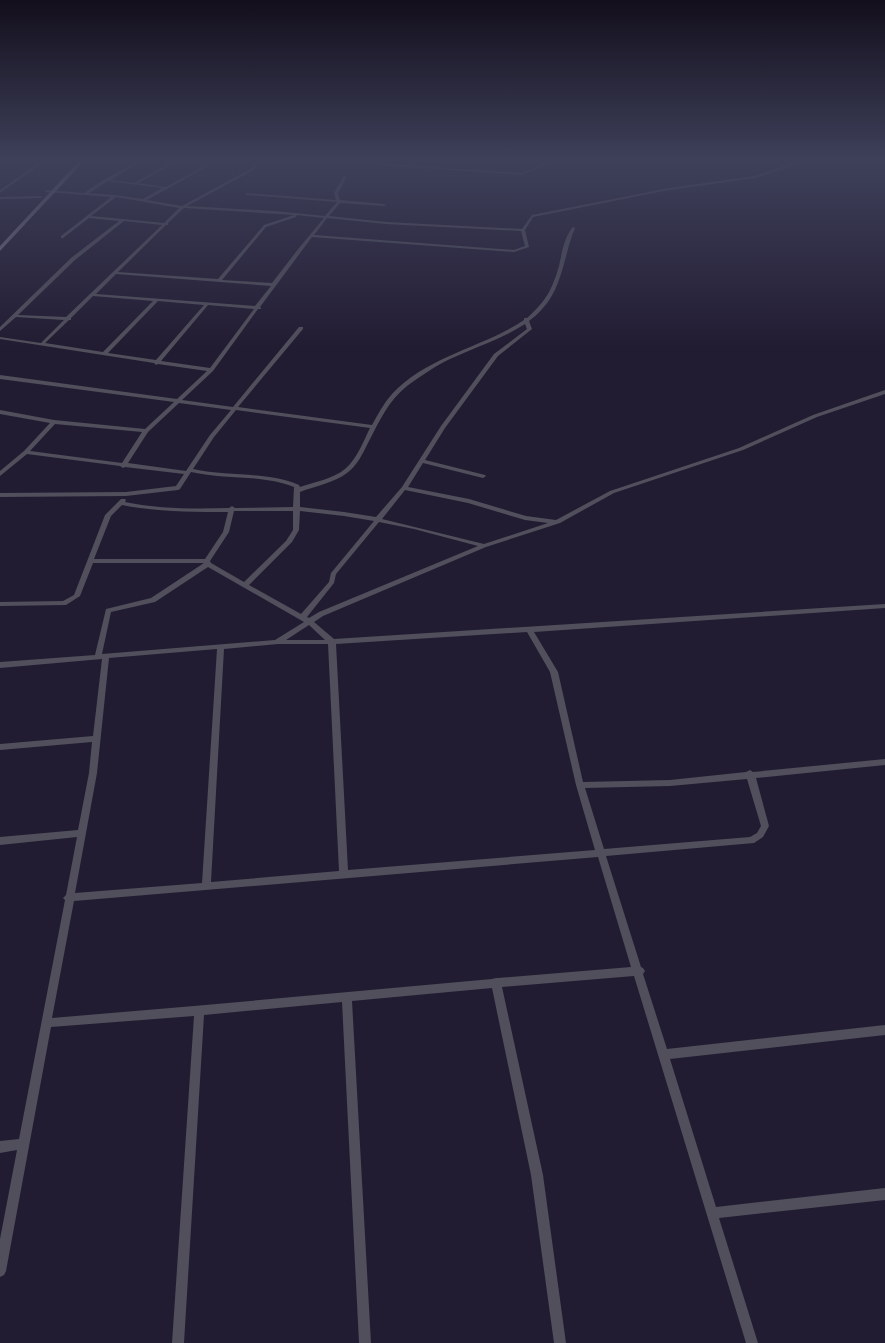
<svg xmlns="http://www.w3.org/2000/svg" width="885" height="1343" font-family="Signika,sans-serif">
<style>
.lines{fill:none;stroke-linecap:round;stroke-linejoin:round}
.street{fill:#514f5b;fill-rule:evenodd}
.secondary{fill:#6d697b;fill-rule:evenodd}
</style>
<rect width="100%" height="100%" fill="#221c32"/>
<g class="lines">
<path class="street" d="M43 160H47L0 193V190Z
M139 160H143L111 180 134 183 176 160H180L138 183 166 187 215 160H219L147 200 182 206 250 169 260 160H264L252 171 187 206 274 211 325 216 337 202 247 195 245 194 247 193 336 200 334 193 343 177 345 176 347 177 338 193 340 200 384 204 386 205 384 206 340 203 329 216 386 222 522 229 532 215 669 188 755 176 793 163 811 160H818L795 165 756 178 669 190 533 217 525 230 529 247 514 252 312 237 260 307 261 308V309H258L213 371 182 400 233 407 299 327H303V329L238 407 372 425C378 414 384 403 392 394 427 356 482 348 524 320V318H527C546 301 552 290 559 266 562 253 564 237 573 227L575 228C564 254 563 286 543 308 539 313 534 317 529 321L532 329 498 356 445 428 425 460 485 475 486 476 483 478 423 463 408 487 469 499 526 516 556 520 610 491 739 448 813 415 885 390V394L817 417 743 450 614 493 560 523 486 547 323 616 314 622 334 639 885 604V608L534 632 558 672 583 782 670 780 746 772 750 770 753 772 885 759V765L756 778 769 826 763 837 754 843 606 856 641 967 643 968 645 971 643 974 667 1049 885 1025V1035L670 1059 716 1207 885 1188V1200L719 1218 758 1343H746L634 976 502 987 543 1175 566 1343H554L531 1175 492 988 352 1001 371 1343H359L342 1002 204 1015 184 1343H172L194 1016 51 1027 6 1271 4 1275 0 1277V1239L17 1150 0 1153V1141L19 1139 65 900 63 898 66 895 77 837 0 845V837L78 830 89 773 92 742 0 750V744L93 736 102 659 0 668V662L95 655 106 609 151 598 204 563H93L80 596 66 605 0 606V602L63 601 74 595 105 515 121 499H125L126 500 125 502C159 509 194 509 229 508L232 506 235 508 293 507 294 487C263 474 225 480 191 472L180 489 178 490 126 496 0 497V493L126 492 176 486 184 474 125 467 123 468 120 466 27 454 0 476V471L24 451 50 423 0 414V410L54 420 145 429 174 402 0 379V375L177 399 207 371 158 364 156 365 154 363 0 339V337L41 343 64 320 16 317 0 331V327L71 258 119 221 89 218 63 238H61V236L111 197 46 192 45 190 84 193 105 179ZM108 181 162 188 143 199 115 195 89 193ZM116 197 179 208 164 223 91 216ZM184 208 294 215 264 225 218 279 118 272 166 225H168V223ZM297 215 324 218 299 248 272 283 222 280 266 227 296 217ZM327 218 386 224 521 231 525 246 514 250 314 235ZM124 221 162 225 66 317 18 315 75 260ZM116 274 271 286 255 306 96 294ZM93 296 153 301 103 352 45 343 69 320H71V318ZM158 301 204 305 156 360 108 353ZM208 305 254 309 210 368 161 361ZM525 324 527 329 494 354 441 426 402 487 376 517 344 512 300 507V492C315 486 334 483 347 473 357 466 363 453 368 443 379 422 388 401 407 386 421 376 435 366 450 359 475 347 502 339 525 324ZM179 403 231 410 210 435 186 471 128 463 148 432ZM236 410 370 428C363 442 357 459 345 469 333 479 314 482 300 487L299 485C266 471 228 477 193 469L214 437ZM55 424 142 432 122 463 30 451ZM405 490 468 503 525 520 548 523 484 544 382 519ZM122 505C157 512 192 512 228 512L223 532 205 559H94L111 516ZM234 511H293V530L286 541 244 582 211 563 210 561 229 532ZM300 511 344 516 374 521 331 573 329 582 301 614 249 585 292 542 299 530ZM379 522 414 529 478 546 319 612 309 618 307 617 334 583 336 574ZM208 567 304 622 275 640 102 654 111 612 155 602ZM309 625 325 640H286ZM527 632 550 672 576 785 595 850 348 870 336 644ZM278 644H328L339 871 211 882 224 649ZM217 649 202 883 75 893 97 773 109 658ZM747 779 761 826 757 833 750 837 604 849 585 788 670 786ZM598 857 631 967 498 978H496L492 979 194 1006 52 1018 74 901Z
M313 160H328L522 173 552 160H557L522 175Z
M42 196 41 198 0 199V197Z"/>
<path class="secondary" d="M80 160H85L0 251V246Z"/>
</g>
<linearGradient id="sky" x2="0" y2="1"><stop stop-color="#130f1c"/><stop offset="0.46" stop-color="#3e405a"/><stop offset="1" stop-color="#3e405a" stop-opacity="0"/></linearGradient>
<rect width="885" height="348" fill="url(#sky)"/>
</svg>
